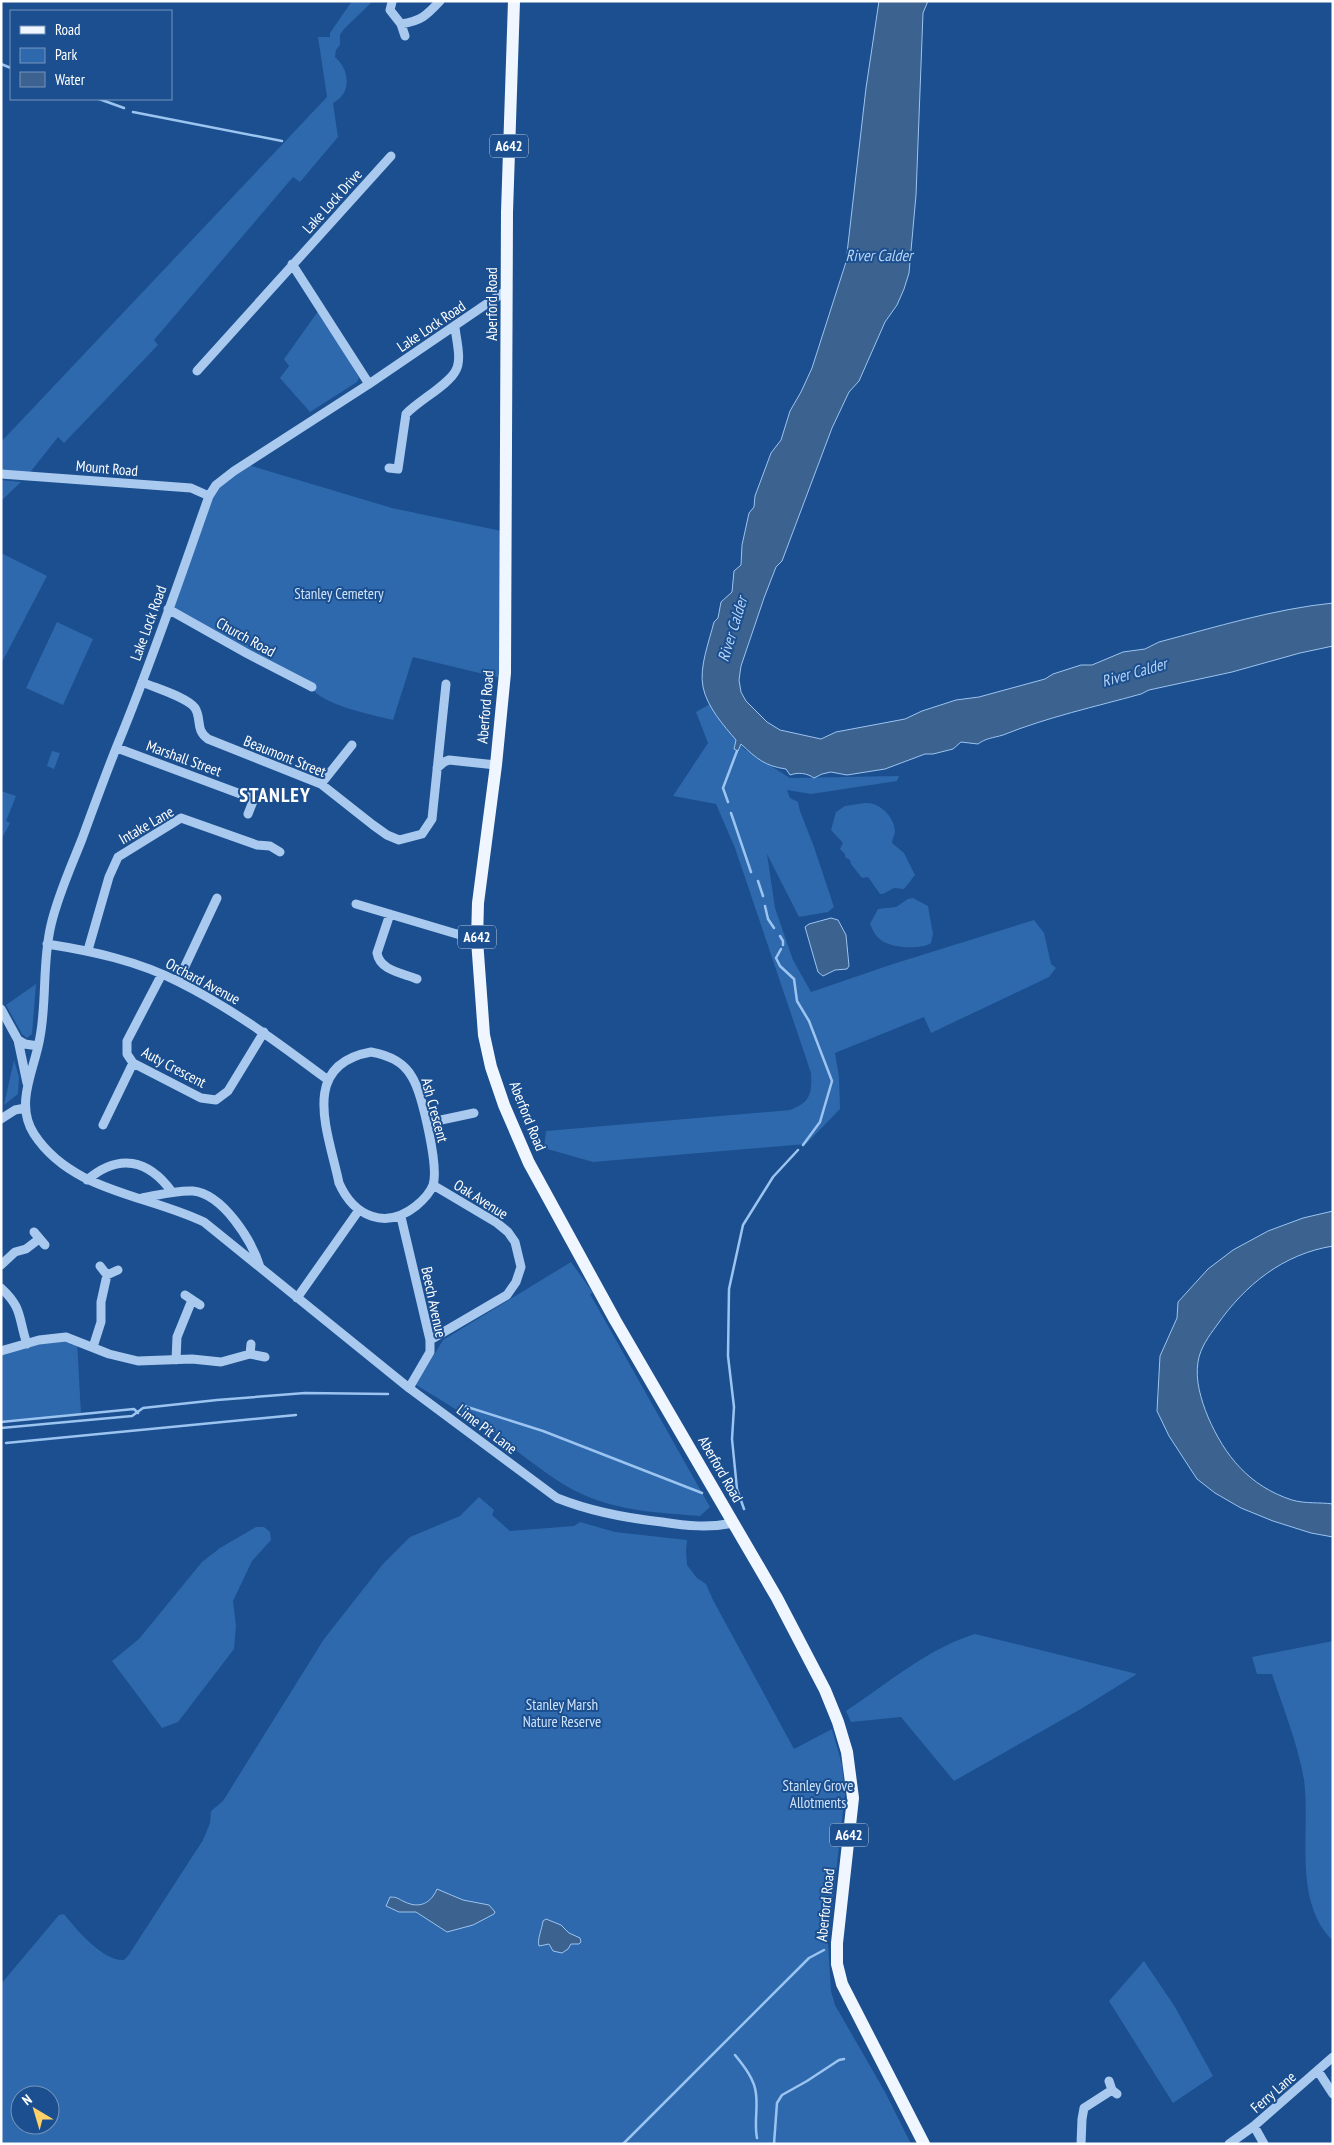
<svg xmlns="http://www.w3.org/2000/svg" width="1334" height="2145" font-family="'PT Sans Narrow',sans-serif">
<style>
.green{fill:#2e69ad;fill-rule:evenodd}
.water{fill:#3c6290;stroke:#9cc4f0}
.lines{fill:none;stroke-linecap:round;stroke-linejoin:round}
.stream{stroke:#9cc4f0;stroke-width:2.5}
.minor{stroke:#a9c9ee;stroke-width:9}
.major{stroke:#f0f6ff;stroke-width:12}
.labels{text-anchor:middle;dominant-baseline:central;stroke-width:4;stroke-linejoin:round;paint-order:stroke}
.shield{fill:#1b4f8f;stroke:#bbcadd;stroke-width:1}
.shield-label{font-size:14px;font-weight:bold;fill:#fff}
.street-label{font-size:15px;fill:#fff;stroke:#1b4f8f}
.park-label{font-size:15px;fill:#cfe3fa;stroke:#1b4f8f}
.water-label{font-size:16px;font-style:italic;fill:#b5d3f5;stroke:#1b4f8f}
.district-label{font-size:20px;font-weight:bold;letter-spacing:1px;fill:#fff;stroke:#1b4f8f}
</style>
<rect width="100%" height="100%" fill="#1b4f8f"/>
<path class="green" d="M352 1H373L344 29 340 35V45L336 50 335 57C350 70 352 93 333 103L338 137 300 182 293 177 154 340 158 345 64 443 58 437 28 475 1 474V442L327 97 318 37H330V33Z
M319 310 359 378 357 382 310 412 280 378 289 366 284 359Z
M245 464 392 508 506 532 504 679 413 657 393 720C373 715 321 705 311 687L168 609 209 496Z
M1 480 21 482 1 501Z
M1 553 47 576 1 664Z
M57 622 93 639 63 705 26 688Z
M710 704 744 749 790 778 899 776 897 781 811 794 787 790 790 798 798 802 800 811 814 847 834 907 828 912 799 917 767 854 775 908 793 960 811 992 893 964 1034 920 1044 933 1051 964 1056 968 1049 977 931 1033 924 1017 835 1053 839 1077 840 1109 806 1144 593 1162 544 1148 546 1131 790 1110C810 1102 812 1095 811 1073L735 848 716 804 673 796 708 743 696 712Z
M52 751 60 753 54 769 47 766Z
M1 791 16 796 6 821 10 823 1 840Z
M865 803C879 802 894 816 895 831 895 835 892 839 892 843L904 853 915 875 904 889 894 888 883 894H880L868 877 862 878 851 864 850 860 845 857V854L840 849 843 843 831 830 836 812 845 806Z
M913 898 928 906 933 934 931 943C921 950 890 948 881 940 875 936 873 930 870 924L878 909 896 907 908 899Z
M36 984 32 1034 27 1038 22 1034 6 1005Z
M14 1060 19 1077 18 1094 4 1105Z
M571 1262 593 1293 590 1294 710 1507 700 1516C662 1513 619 1511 584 1495 558 1484 535 1464 511 1447 480 1425 449 1404 416 1385L443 1340Z
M39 1340 77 1341 81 1414 1 1422V1351Z
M479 1497 494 1510 492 1515 510 1531 574 1526 580 1522 615 1532 687 1540 686 1551 687 1565 697 1578 706 1584 713 1600 794 1749 832 1729 842 1765 845 1794 828 1943 831 1991 835 2005 885 2092 911 2144H1V1984L59 1915 64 1914C76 1929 102 1961 124 1960L128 1956 203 1840 210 1823 211 1811 223 1801 324 1639 383 1564 410 1537 460 1516ZM20 2095H50V2125H20Z
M256 1527H264L270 1532 271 1540 252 1561 233 1601 236 1626 234 1649 178 1722 162 1728 112 1661 139 1639 202 1562 220 1548Z
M975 1634 1137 1674 1081 1709 954 1781 901 1717 851 1722 846 1711C887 1684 928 1648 975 1634Z
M1333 1641V1941C1292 1901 1311 1831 1304 1780 1298 1744 1283 1708 1272 1674H1257L1252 1657Z
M1144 1961 1175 2007 1213 2076 1173 2103 1109 2001Z"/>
<path class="water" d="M879 1H928L923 13 916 195 909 273 904 289 897 305 885 322 859 381 849 392 832 428 782 561 776 567 764 598 741 666 739 680 741 692 746 701 767 722 780 730 821 739 836 732 905 719 922 711 956 700 979 697 1045 679 1053 674 1081 665H1092L1123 652 1145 649 1159 642C1216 627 1274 609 1333 603V646L1300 653 1232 672 1149 690 1141 694C1094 707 1048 717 1003 735 993 738 986 738 978 744L961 742 953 749 933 754H925L885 769 847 775 831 772 822 774 814 778C807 773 798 772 790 775L786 769C765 766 757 759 741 744L738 751 734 749 736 740C724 726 707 707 703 687 699 667 709 642 714 622L718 618 721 602 732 592 734 571 741 565 742 545 749 513 754 507 755 496 771 453 781 440 790 411 801 392 812 368 846 262 866 88Z
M831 918 838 920 846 935 849 966 847 969 835 970 823 976 818 972 805 927 809 924Z
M1333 1211V1246C1283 1254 1245 1285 1217 1325 1209 1336 1200 1348 1198 1362 1195 1380 1201 1400 1208 1417 1225 1456 1249 1486 1292 1500 1306 1504 1319 1502 1333 1504V1537L1311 1533 1273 1521 1241 1508 1215 1493 1197 1479 1169 1436 1157 1411 1160 1356 1177 1318 1178 1302 1208 1269 1233 1250 1268 1231 1303 1218Z
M437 1889 463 1900 489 1905 495 1912 494 1914 473 1925 447 1932 416 1912H399L386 1906 390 1897C398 1897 398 1899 405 1902 420 1909 431 1903 437 1889Z
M546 1919 561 1925 569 1933 580 1938 581 1942 579 1944H571L568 1949 562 1953 553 1951 549 1944 539 1946C537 1939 542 1929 543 1921Z"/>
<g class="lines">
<path class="stream" d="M1 64 11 68
M99 99 124 108
M133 112 282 141
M728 802 723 788 737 751
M731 813 751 872
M758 881 763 896
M765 906 768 919 774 928
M780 936 783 941V945
M781 949 776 958 780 966 794 979 797 1001 809 1021 832 1081 820 1122 803 1145
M461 1405 543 1431 702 1493
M1 1422 134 1409 138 1413
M1 1428 132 1416 143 1408 217 1400 305 1393 388 1394
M6 1443 296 1415
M744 1509 737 1489 732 1439 734 1407 728 1356 729 1289 743 1225 773 1177 798 1150
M735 2055C744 2066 755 2080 756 2094 758 2109 754 2123 757 2138
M623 2144 809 1958 824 1950
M774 2144 777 2103 782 2095 807 2081 839 2060 844 2059"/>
<path class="minor" d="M392 2 390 10 401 24C421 21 426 16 440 1
M401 24 405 36
M292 264 369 384
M507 290 369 384 234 471 216 485 209 496C180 578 152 661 119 741 106 773 94 806 82 839 71 867 58 895 51 925 42 962 47 1000 40 1037 35 1069 14 1103 34 1134 72 1192 146 1194 204 1222L409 1388 557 1498C592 1512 625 1518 662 1522 687 1526 709 1528 734 1523
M197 371 391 156
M389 468 398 469 406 414C418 401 450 384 456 370 462 359 456 339 455 327
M1 474 191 488 209 496
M168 609 248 654 312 687
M142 682C155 688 187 697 195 708 202 719 195 730 208 739L321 784 373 825 387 835 399 840 422 834 432 819 446 684
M117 748 254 799 248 814
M437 768 444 762 449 760 496 765
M321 784 352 745
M356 904 477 940
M390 914 377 953C380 971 403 973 417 979
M47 944C92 951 138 961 179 982 233 1009 280 1044 328 1080
M88 950 109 877 118 857 181 818 257 845 270 846 280 852
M162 974 127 1041V1054L133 1063 201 1098 216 1100 228 1091 264 1032
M178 981 217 898
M1 1009 18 1040 27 1083
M18 1040 25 1044 38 1046
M371 1052C388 1055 403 1061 412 1077 422 1093 439 1167 433 1185 430 1193 422 1201 416 1206 386 1230 354 1217 339 1183 329 1134 298 1065 371 1052Z
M1 1119 15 1110 25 1108
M427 1123 474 1113
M103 1125 133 1063
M87 1180C119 1153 148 1159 172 1192
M142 1198C159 1195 176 1190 193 1191 223 1194 252 1241 260 1267
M401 1217 430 1340V1352L409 1388
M34 1232 45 1245
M1 1265 15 1252 26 1249 39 1239
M100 1266 107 1275 118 1270
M1 1288C23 1308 18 1318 27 1344
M185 1295 200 1305
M297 1298 359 1210
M430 1340 507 1295 516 1282 521 1267 515 1242 508 1232 497 1223 433 1185
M251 1344 250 1354 265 1357
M93 1347 101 1322V1302L107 1275
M1 1351 39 1340 66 1337 109 1354 138 1361 192 1359 221 1362 250 1354
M176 1360 177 1337 192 1300
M1318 2071 1333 2094
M1109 2081 1112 2090 1117 2094
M1254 2126 1264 2144
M1081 2144 1082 2119 1084 2108 1112 2090
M1229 2144 1254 2126 1333 2057"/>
<path class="major" d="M514 1 507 212 505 673 496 765 478 903 477 940 484 1035 491 1067 504 1105 529 1163 615 1320 777 1598 825 1690 838 1722 847 1752 853 1798 837 1943V1964L842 1984 924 2144"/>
</g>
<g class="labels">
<g class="shield">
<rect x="490" y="134.5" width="38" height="23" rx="4"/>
<rect x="458" y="925.5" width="38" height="23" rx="4"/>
<rect x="830" y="1823.5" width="38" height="23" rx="4"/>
</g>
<g class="shield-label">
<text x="509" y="146">A642</text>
<text x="477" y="937">A642</text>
<text x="849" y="1835">A642</text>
</g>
<g class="street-label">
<text transform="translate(332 201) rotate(-48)">Lake Lock Drive</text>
<text transform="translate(491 304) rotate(-90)">Aberford Road</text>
<text transform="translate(431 326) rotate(-34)">Lake Lock Road</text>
<text transform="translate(107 468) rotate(5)">Mount Road</text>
<text transform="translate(148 623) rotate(-70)">Lake Lock Road</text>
<text transform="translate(246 637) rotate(29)">Church Road</text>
<text transform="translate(485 707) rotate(-85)">Aberford Road</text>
<text transform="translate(285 756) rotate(22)">Beaumont Street</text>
<text transform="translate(184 758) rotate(20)">Marshall Street</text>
<text transform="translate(146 825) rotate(-30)">Intake Lane</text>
<text transform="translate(203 981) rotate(28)">Orchard Avenue</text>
<text transform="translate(174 1067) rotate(28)">Auty Crescent</text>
<text transform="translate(435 1110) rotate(75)">Ash Crescent</text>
<text transform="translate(528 1116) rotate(68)">Aberford Road</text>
<text transform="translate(481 1199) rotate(32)">Oak Avenue</text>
<text transform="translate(434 1302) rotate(78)">Beech Avenue</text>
<text transform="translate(487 1429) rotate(37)">Lime Pit Lane</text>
<text transform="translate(721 1469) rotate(60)">Aberford Road</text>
<text transform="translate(825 1905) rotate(-84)">Aberford Road</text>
<text transform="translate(1273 2092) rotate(-41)">Ferry Lane</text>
</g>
<g class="park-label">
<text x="339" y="593">Stanley Cemetery</text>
<text x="562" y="1704">Stanley Marsh<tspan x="562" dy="17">Nature Reserve</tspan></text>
<text x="818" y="1785">Stanley Grove<tspan x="818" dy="17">Allotments</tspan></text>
</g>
<g class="water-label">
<text x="879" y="255">River Calder</text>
<text transform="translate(732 629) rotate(-73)">River Calder</text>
<text transform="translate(1134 672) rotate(-16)">River Calder</text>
</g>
<g class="district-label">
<text x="275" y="795">STANLEY</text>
</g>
</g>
<rect width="1334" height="2145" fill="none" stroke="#ffffff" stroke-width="5"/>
<rect x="10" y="10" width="162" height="90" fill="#1b4f8f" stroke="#7695bc"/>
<rect x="20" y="26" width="25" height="8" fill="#f0f6ff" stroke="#7695bc"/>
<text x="55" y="35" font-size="15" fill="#ffffff">Road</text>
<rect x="20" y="48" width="25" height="15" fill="#2e69ad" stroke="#7695bc"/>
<text x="55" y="60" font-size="15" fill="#ffffff">Park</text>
<rect x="20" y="72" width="25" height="15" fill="#3c6290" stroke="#7695bc"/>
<text x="55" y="85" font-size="15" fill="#ffffff">Water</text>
<g transform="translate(35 2110) rotate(322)"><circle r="24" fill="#1b4f8f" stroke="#7695bc"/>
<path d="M0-4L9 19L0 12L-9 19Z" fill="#ffd166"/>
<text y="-8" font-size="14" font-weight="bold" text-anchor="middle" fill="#ffffff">N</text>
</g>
</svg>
